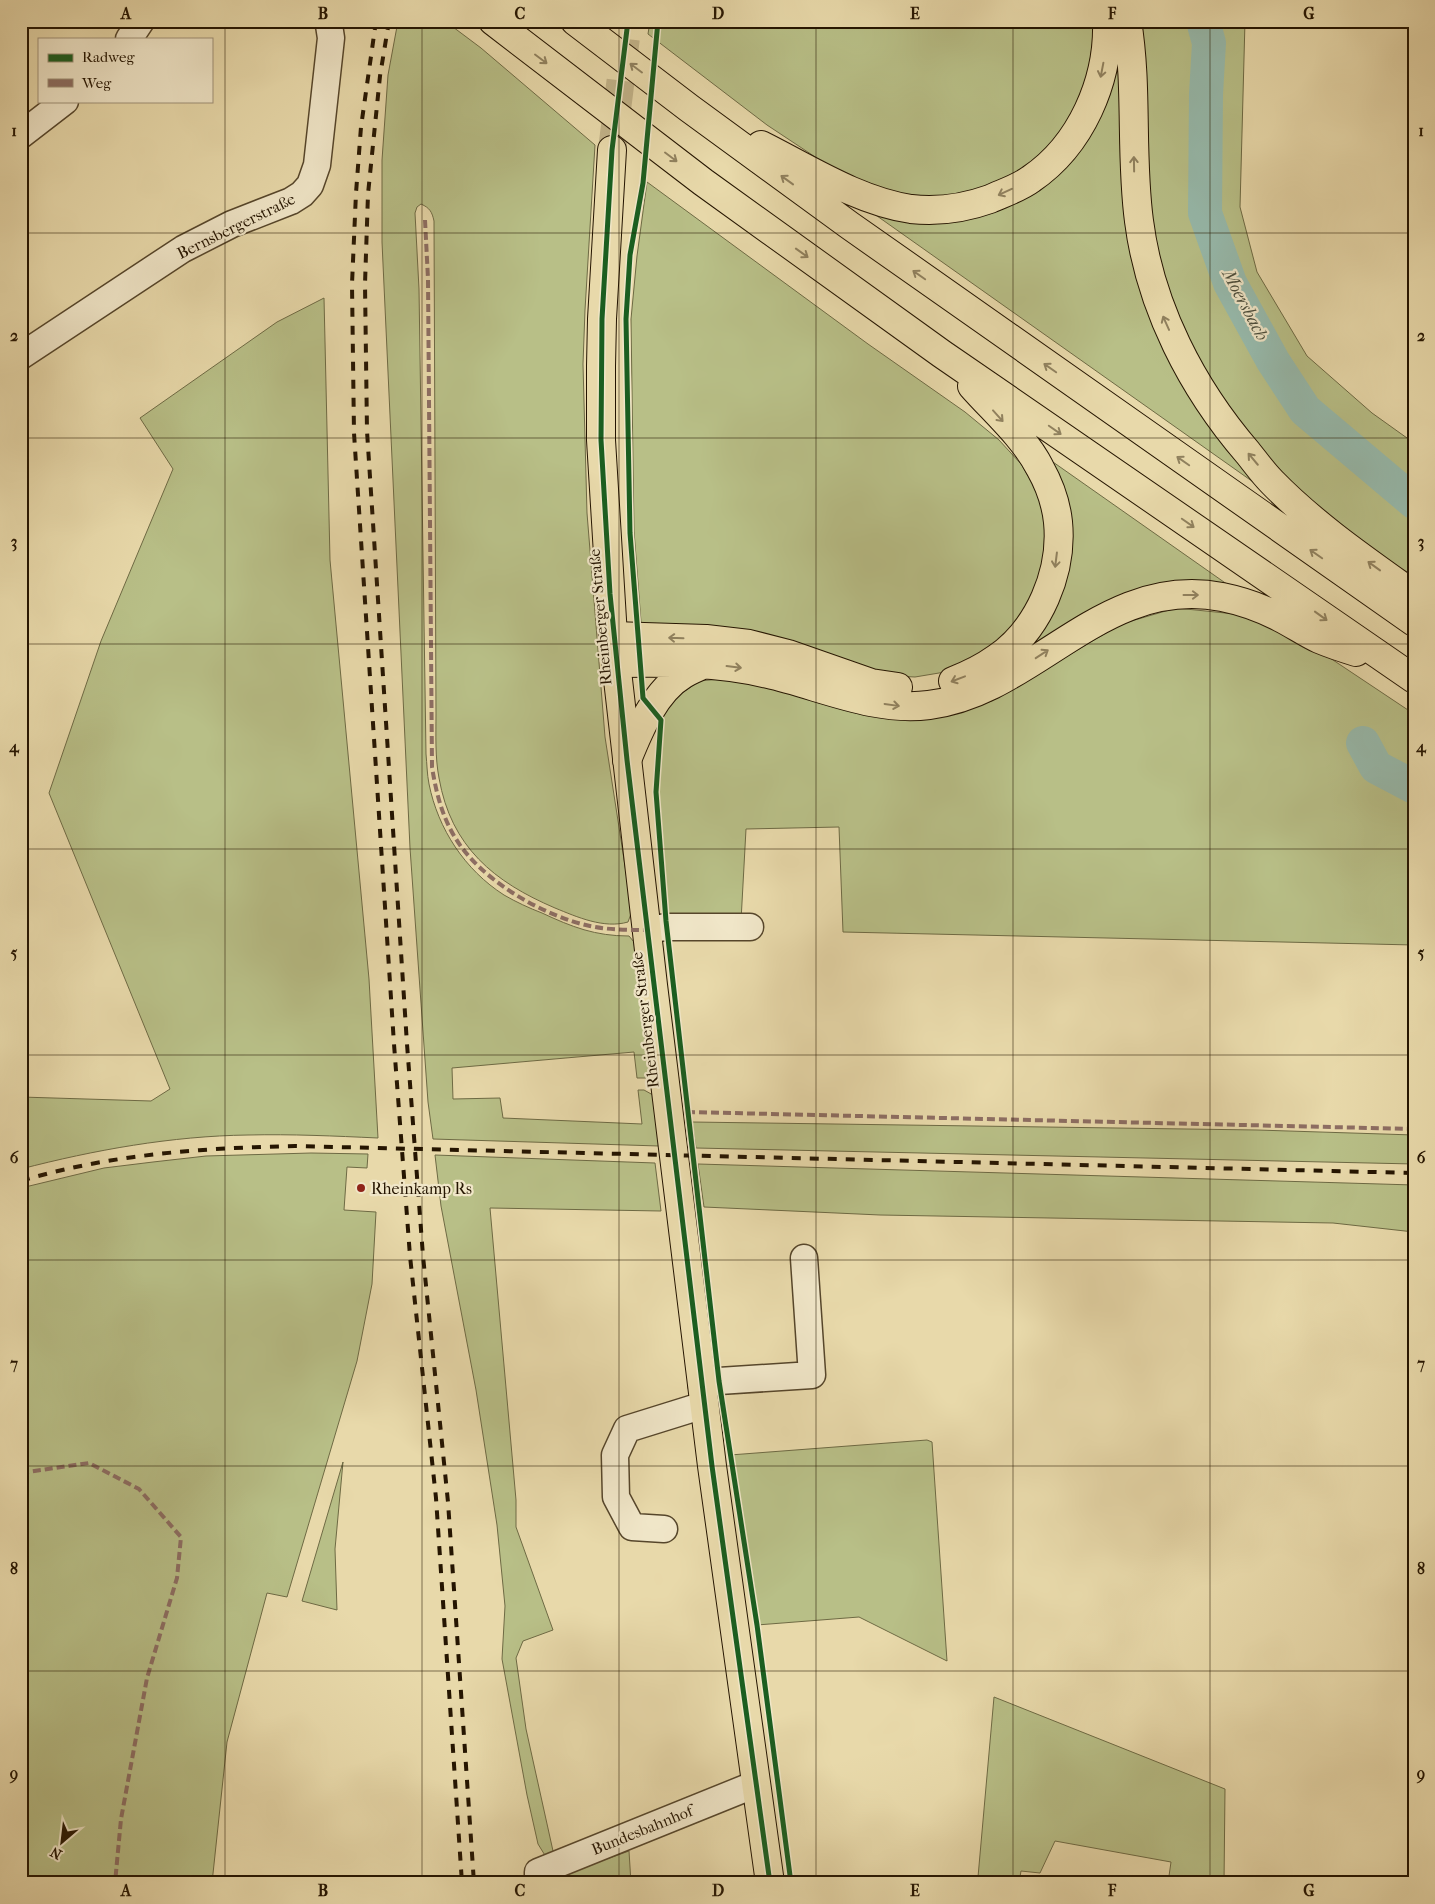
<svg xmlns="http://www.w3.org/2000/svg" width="1435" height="1904" font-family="'IM FELL French Canon',serif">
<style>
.green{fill:#b8bf87;stroke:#6e6a44}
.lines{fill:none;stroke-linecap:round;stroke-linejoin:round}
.river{stroke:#97baac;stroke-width:34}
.major-tunnel{stroke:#c1b288;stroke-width:28;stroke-dasharray:28 14;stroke-linecap:butt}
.minor-casing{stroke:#56462b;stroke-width:29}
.major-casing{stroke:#251501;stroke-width:30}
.highway-casing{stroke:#251501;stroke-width:30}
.minor{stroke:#f0e6c8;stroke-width:26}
.major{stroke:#e8d9aa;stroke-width:28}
.highway{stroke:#e8d9aa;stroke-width:28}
.rail{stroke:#251501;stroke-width:4;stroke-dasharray:9 9;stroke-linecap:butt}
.quiet{stroke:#8d6e63;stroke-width:4;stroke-dasharray:8 4;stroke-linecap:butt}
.cycleway-casing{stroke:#f0e6c8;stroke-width:8}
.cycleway{stroke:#1b5e20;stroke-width:5}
.oneway{stroke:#90815e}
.grid{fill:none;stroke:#251501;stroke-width:1;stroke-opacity:0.55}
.poi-dot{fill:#8f2418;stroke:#f0e6c8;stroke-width:2}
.labels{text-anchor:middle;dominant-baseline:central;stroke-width:4.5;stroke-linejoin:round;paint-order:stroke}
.street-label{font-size:16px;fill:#251501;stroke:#f0e6c8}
.poi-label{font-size:16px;fill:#251501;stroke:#f0e6c8;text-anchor:start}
.water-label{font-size:18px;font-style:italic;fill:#4d4f3d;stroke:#f0e6c8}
.neatline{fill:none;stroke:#251501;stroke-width:2}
.grid-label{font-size:16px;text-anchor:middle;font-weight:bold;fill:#251501}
</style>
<rect width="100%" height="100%" fill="#e8d9aa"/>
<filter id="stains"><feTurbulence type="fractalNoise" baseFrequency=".004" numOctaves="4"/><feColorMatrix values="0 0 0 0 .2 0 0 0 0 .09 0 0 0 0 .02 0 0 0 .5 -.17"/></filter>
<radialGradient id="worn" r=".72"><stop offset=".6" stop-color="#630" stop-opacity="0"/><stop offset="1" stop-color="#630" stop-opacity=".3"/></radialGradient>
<path class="green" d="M398 21H445L481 48 595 145 585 310 583 364 587 513 605 737 632 911 628 922C604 929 577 917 555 908 494 882 451 847 439 778 435 757 436 735 436 714L434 221C432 212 430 208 421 204L417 207 415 213 419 289 426 754C427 764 427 774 429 784 438 829 465 870 504 895 516 902 529 908 542 913 572 927 595 936 629 936L634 942 650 1073 646 1078H637L634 1052 452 1068 453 1099 500 1098 503 1118 642 1124 638 1090H644L653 1095 659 1146 433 1139 428 1102 410 848 382 242V160L388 75Z
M650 21H1094L1095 27 1086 87 1059 137 1035 162 977 195 910 197 856 184 767 125 648 34Z
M1118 21 1129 235 1256 484 870 211 962 217 1057 169Z
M1138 21H1245L1240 207 1257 272 1307 356 1372 413 1414 443V583L1331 522 1255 444 1213 388 1179 326 1165 287 1144 183Z
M647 182 868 344 965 412 999 440 1021 464 1038 492 1046 516 1045 567 1026 611 991 650 945 672 915 677 894 676 648 627 641 622 634 531 631 319 637 256Z
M324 298 330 560 369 979 378 1138C335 1136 291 1134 248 1135 172 1136 94 1150 21 1169V1097L151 1101 170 1089 49 793 101 641 173 469 140 418 277 322Z
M1043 455 1241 594 1180 591 967 685 1052 604Z
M1176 608 1245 615 1330 658 1414 714V945L843 932 839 827 746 829 741 921H666L656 792 661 720 672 700 699 681 732 678 930 718 992 701 1121 624Z
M692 1122 1257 1130 1414 1135V1164L696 1148Z
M311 1153 368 1154 367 1168 347 1167 344 1210 376 1212 372 1284 357 1361 287 1597 267 1593 227 1742 212 1883H21V1188L104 1168 153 1162 206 1156Z
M435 1155 655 1163 661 1211 490 1208 516 1500V1527L553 1630 523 1641 516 1658 526 1729 555 1860 546 1857 538 1844 527 1795 502 1659 505 1606 497 1525 476 1390 441 1206Z
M698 1164 1414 1185V1232L1333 1223 880 1215 704 1207Z
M927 1440 932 1442 947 1661 859 1617 757 1625 730 1455Z
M343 1462 335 1549 337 1610 302 1601Z
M994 1697 1225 1789 1224 1883H1168L1171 1862 1055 1841 1040 1873 1021 1871 1019 1883 978 1877Z
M629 1851 631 1883H546L581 1868Z"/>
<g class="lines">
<path class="river" d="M1203 21 1209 43 1206 94 1205 213 1230 283 1273 361 1305 410 1414 502
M1363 743 1376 767 1414 787"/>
<path class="major-tunnel" d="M612 150 628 21"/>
<g class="minor-casing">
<path id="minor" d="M129 39 141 21
M21 135 65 101
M21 356 183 249 232 224 291 201 302 194 310 185 317 165 331 38 329 25 327 21
M647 930 666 927H750
M702 1386 719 1381 812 1375 804 1258
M664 1529 632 1527 616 1497 615 1455 627 1429 704 1405
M538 1883V1872L756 1784"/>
</g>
<g class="major-casing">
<path id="major" d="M612 150 602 319 601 366V440L613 636 653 985 712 1466 770 1883"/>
</g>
<g class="highway-casing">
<path id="highway" d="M493 21 703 182 942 354 1414 679
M575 21 689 108 849 225 1414 622
M1127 21C1138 87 1130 155 1139 221 1150 307 1192 388 1248 453 1256 463 1263 473 1272 482 1314 525 1365 560 1414 595
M761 145C809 169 858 201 911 209 938 212 965 208 990 199 1003 193 1019 188 1031 179 1081 145 1109 81 1107 21
M613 636 706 639 749 644 788 654 871 683 898 687
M616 663C667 662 718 662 768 674 821 686 874 712 929 705 1035 692 1102 574 1222 597 1242 601 1262 608 1281 618 1293 624 1306 633 1319 639 1331 644 1343 648 1356 652
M953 681C969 675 983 668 997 658 1039 629 1063 572 1058 522 1056 503 1049 484 1040 468 1025 438 994 411 972 386
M627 760C639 730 655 691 684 674 691 670 698 667 705 664"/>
</g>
<use href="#minor" class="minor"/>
<use href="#major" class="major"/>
<use href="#highway" class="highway"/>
<path class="rail" d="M376 21 361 127 356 193 352 284 354 433 394 1044 410 1256 436 1498 462 1883
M389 21 380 76 368 194 365 284 367 431 407 1044 423 1256 448 1502 474 1883
M21 1181C110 1154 203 1148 295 1146L1414 1173"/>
<path class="quiet" d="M425 220 428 279 432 767C436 792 442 817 456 839 481 880 543 916 590 926 609 930 628 930 647 930
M687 1112 1414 1129
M21 1473 89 1463 139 1489 181 1537 177 1578 147 1678 121 1819 115 1883"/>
<g class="cycleway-casing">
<path id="cycleway" d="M628 21 612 150 602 319 601 440 610 594 627 760 712 1466 770 1883
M658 21 643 183 630 255 626 319 630 533 643 698 661 720 656 792 666 921 719 1381 757 1625 791 1883"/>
</g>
<use href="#cycleway" class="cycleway"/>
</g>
<defs><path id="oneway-shaft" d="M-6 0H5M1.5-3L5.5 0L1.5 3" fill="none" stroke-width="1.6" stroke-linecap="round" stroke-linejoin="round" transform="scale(1.25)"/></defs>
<g class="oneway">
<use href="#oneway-shaft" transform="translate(541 59) rotate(37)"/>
<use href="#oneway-shaft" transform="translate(636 68) rotate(-143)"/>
<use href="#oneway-shaft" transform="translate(1102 70) rotate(101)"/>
<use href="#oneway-shaft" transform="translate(671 157) rotate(37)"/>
<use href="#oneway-shaft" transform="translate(1134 164) rotate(-91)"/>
<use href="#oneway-shaft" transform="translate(787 180) rotate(-144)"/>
<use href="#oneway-shaft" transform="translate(1005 192) rotate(155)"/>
<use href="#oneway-shaft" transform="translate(802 253) rotate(36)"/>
<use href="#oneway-shaft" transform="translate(919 275) rotate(-145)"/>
<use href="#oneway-shaft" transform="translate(1166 323) rotate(-114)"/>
<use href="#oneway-shaft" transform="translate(1050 368) rotate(-145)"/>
<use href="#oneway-shaft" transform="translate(998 416) rotate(48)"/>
<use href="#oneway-shaft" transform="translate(1055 430) rotate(35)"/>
<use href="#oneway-shaft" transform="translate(1253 459) rotate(-130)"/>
<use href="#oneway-shaft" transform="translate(1183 461) rotate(-145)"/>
<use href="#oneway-shaft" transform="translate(1188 523) rotate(35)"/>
<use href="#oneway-shaft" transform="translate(1316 554) rotate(-145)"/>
<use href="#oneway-shaft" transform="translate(1056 560) rotate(97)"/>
<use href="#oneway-shaft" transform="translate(1374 566) rotate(-144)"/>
<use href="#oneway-shaft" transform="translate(1191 595)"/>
<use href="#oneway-shaft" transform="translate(1321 616) rotate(36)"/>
<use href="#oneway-shaft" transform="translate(676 638) rotate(-178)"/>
<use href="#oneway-shaft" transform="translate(1042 654) rotate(-33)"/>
<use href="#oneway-shaft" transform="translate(734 667) rotate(7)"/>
<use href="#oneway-shaft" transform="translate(958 679) rotate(159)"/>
<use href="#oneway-shaft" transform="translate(892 705) rotate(8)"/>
</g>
<path class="grid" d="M225 21V1883M422 21V1883M619 21V1883M816 21V1883M1013 21V1883M1210 21V1883M21 233H1414M21 438H1414M21 644H1414M21 849H1414M21 1055H1414M21 1260H1414M21 1466H1414M21 1671H1414"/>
<circle class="poi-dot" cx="361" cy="1188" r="5"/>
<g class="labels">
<g class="street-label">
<text transform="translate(236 226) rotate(-26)">Bernsbergerstraße</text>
<text transform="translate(600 617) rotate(-95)">Rheinberger Straße</text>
<text transform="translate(645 1020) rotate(-97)">Rheinberger Straße</text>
<text transform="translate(642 1830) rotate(-22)">Bundesbahnhof</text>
</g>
<g class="poi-label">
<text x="371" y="1188">Rheinkamp Rs</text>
</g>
<g class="water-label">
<text transform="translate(1245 305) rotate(62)">Moersbach</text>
</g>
</g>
<rect width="1435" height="1904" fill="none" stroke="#e8d9aa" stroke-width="55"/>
<rect x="38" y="38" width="175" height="65" fill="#f0e6c8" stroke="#9f9278"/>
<rect x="48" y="54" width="25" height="8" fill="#1b5e20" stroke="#9f9278"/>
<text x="82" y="62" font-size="15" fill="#251501">Radweg</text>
<rect x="48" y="79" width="25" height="8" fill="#8d6e63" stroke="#9f9278"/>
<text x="82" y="88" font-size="15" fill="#251501">Weg</text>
<g transform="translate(62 1842) rotate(208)" stroke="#f0e6c8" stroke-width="4" paint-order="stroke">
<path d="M0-4L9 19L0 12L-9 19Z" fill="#251501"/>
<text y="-8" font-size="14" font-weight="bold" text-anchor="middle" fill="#251501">N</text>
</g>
<rect x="28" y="28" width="1380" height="1848" class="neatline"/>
<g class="grid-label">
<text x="126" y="19">A</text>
<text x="323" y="19">B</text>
<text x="520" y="19">C</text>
<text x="718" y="19">D</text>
<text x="915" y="19">E</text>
<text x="1112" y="19">F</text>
<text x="1309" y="19">G</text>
<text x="14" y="136">1</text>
<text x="1421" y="136">1</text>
<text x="14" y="341">2</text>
<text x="1421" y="341">2</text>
<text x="14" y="547">3</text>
<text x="1421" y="547">3</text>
<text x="14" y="752">4</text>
<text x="1421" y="752">4</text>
<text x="14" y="958">5</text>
<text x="1421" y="958">5</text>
<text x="14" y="1163">6</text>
<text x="1421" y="1163">6</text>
<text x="14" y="1369">7</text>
<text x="1421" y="1369">7</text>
<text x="14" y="1574">8</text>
<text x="1421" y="1574">8</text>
<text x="14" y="1779">9</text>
<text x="1421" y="1779">9</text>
<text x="126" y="1896">A</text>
<text x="323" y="1896">B</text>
<text x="520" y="1896">C</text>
<text x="718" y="1896">D</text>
<text x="915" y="1896">E</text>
<text x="1112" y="1896">F</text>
<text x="1309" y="1896">G</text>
</g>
<rect width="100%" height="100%" filter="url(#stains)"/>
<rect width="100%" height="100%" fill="url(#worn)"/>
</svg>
